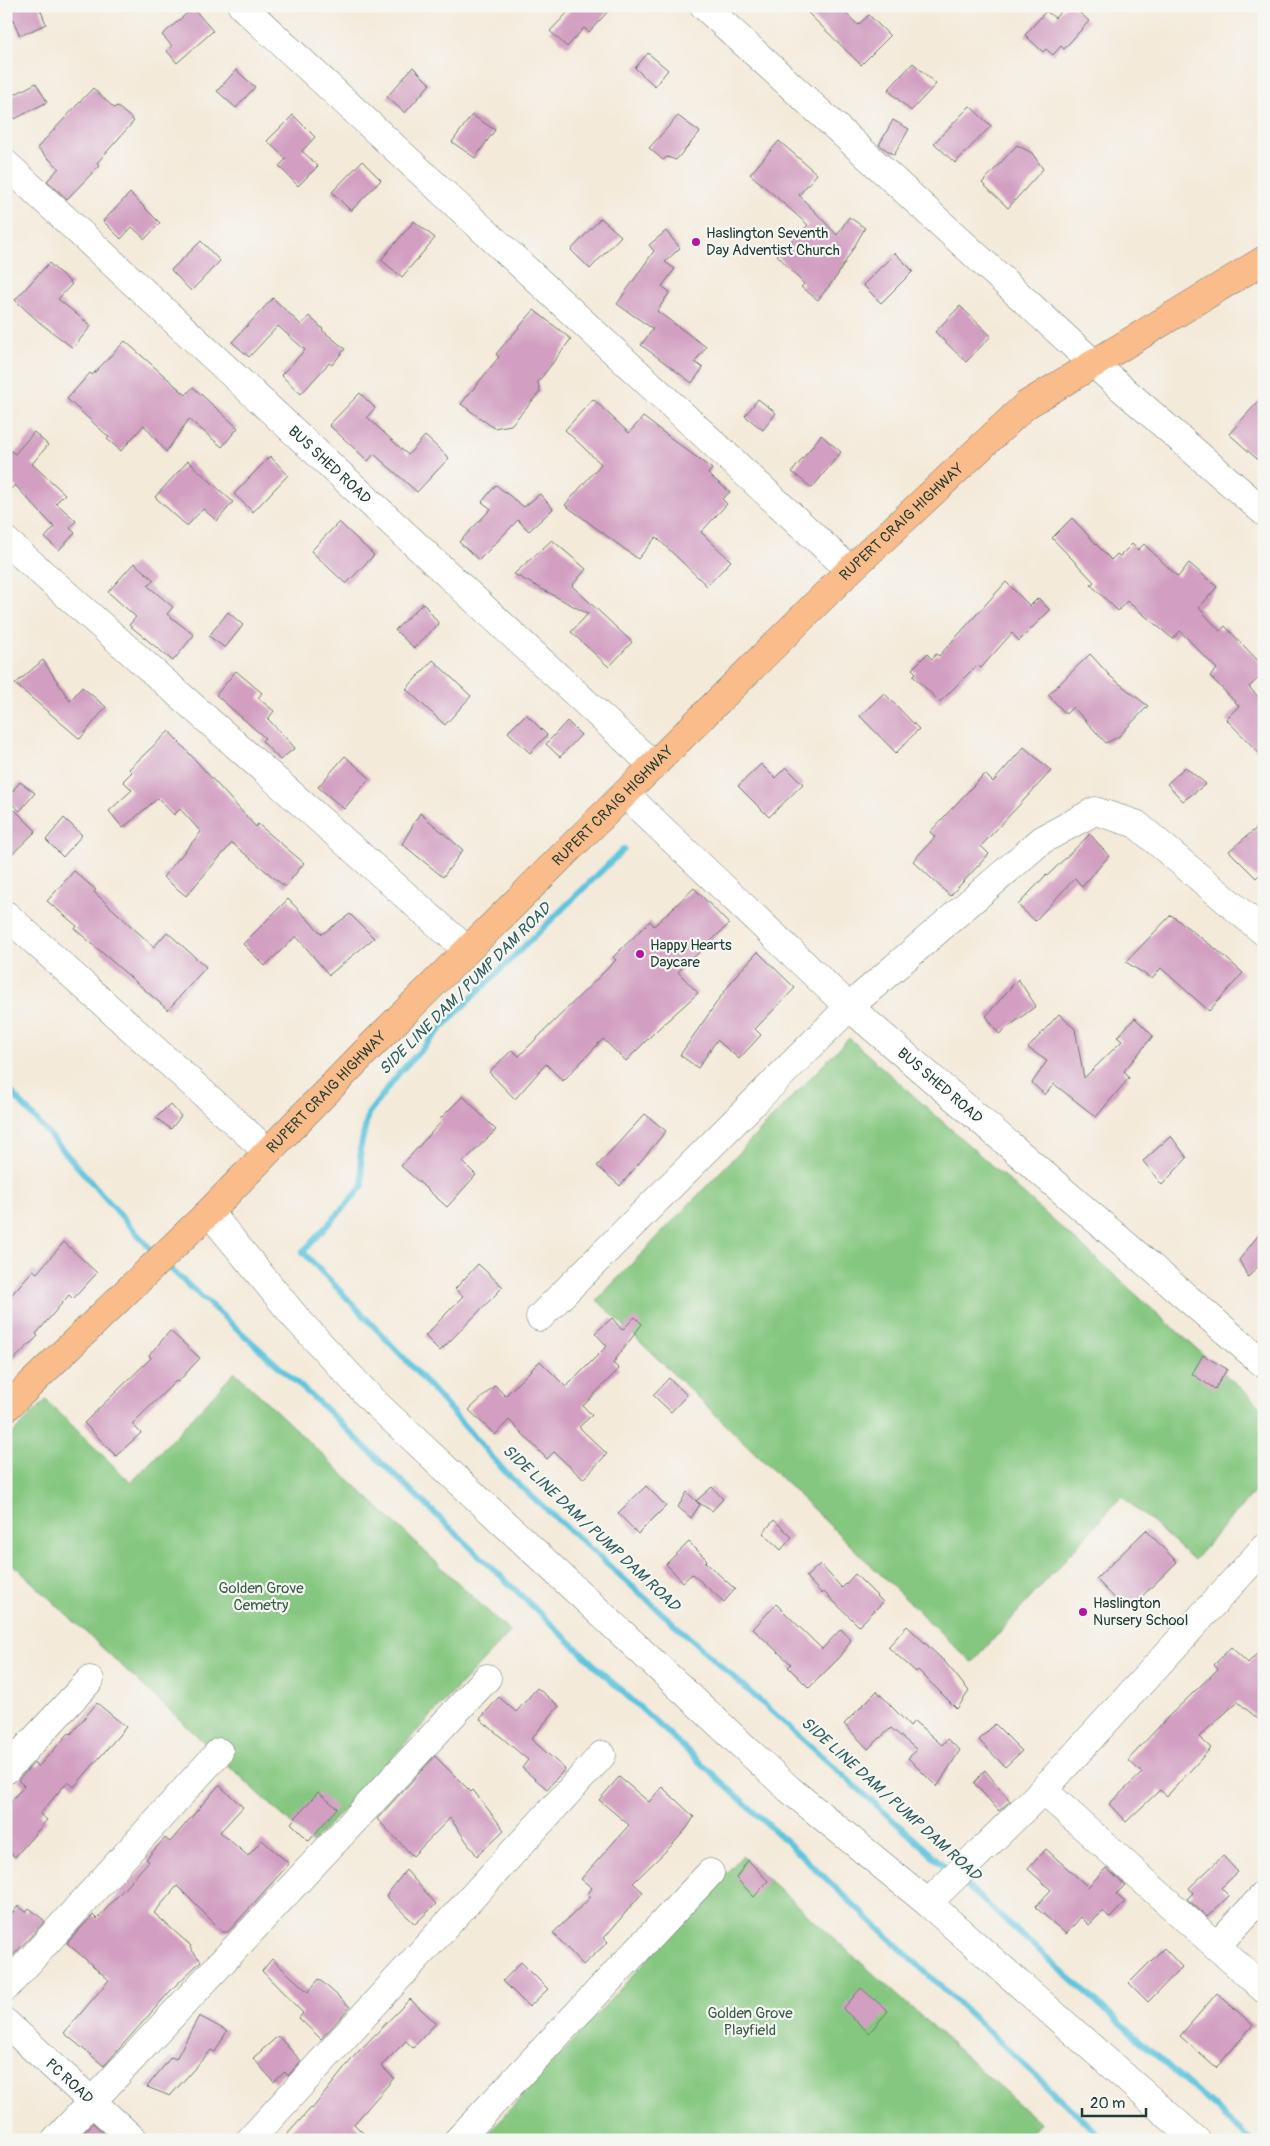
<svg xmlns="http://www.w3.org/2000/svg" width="1270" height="2146" font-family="Pangolin,sans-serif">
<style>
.green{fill:#85c780;stroke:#52825a}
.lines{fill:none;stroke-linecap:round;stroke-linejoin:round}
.stream{stroke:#5fc4dd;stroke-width:6}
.building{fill:#d29ec1}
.minor-casing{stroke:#6a7a6e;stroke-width:29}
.major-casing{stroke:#6a7a6e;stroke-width:29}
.minor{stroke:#fff;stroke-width:28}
.major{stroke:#fabc8b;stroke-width:28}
.poi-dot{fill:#b5179e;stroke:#f6f6f2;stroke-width:2}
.labels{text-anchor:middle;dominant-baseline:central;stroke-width:4.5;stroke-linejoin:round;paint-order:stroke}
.poi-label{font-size:15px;fill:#1f3d34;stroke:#f6f6f2;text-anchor:start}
.street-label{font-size:15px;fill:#1f3d34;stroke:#f6f6f2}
.park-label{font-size:15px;fill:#386047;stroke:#f6f6f2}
.water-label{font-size:16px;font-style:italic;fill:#2f5f5e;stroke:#f6f6f2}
</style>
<rect width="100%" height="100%" fill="#f6f6f2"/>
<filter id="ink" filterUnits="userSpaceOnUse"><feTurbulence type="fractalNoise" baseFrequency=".02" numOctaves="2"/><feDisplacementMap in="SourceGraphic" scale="10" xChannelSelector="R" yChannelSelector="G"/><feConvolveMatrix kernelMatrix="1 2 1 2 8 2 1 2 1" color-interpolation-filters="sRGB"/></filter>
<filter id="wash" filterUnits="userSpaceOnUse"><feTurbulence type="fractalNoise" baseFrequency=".0096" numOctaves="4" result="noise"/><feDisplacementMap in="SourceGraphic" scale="20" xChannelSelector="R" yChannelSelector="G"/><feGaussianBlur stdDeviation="1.12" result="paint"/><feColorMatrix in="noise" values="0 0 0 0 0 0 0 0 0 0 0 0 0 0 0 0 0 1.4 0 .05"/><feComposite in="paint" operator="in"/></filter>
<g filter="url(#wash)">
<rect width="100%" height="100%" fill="#f4eada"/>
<path class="green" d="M849 1038 1264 1409V1481L1194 1560 1122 1496 972 1663 597 1300Z
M235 1372 510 1632 312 1843 6 1558V1440L46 1400 131 1483Z
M742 1856 1040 2123 1025 2140H482Z"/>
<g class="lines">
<path class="stream" d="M624 849 461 1008 399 1073 368 1114 360 1150 363 1186 303 1252 406 1360 508 1475 951 1872
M6 1086 156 1255
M165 1264 316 1400 611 1681 786 1841 1104 2140
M960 1880 1251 2140"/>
</g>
<g id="blocks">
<path class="building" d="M7 6H39L46 24 20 36Z
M574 6H613L589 32 584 28 567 47 550 31Z
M801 6H838L858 25 869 15 890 36 861 65Z
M1066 6H1072L1089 21 1064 49 1061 46 1053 55 1046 49 1043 52 1025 35 1046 11 1055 18Z
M193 8 213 31 177 63 167 51 172 46 162 35Z
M648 53 668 70 655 86 635 68Z
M913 63 936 84 911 111 888 90Z
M413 67 430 84 405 113 387 97Z
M236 70 255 87 236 108 217 91Z
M36 83 47 102 15 119 6 99Z
M93 88 114 108 117 106 134 121 97 163 100 165 67 199 47 181 59 168 37 148Z
M970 106 991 126 955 163 934 143Z
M293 115 315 137 302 151 318 166 298 186 279 166 286 159 267 141Z
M472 115 495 130 475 158 452 142Z
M678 116 700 132 676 160 667 157 663 160 649 148Z
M893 120 909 129 894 155 879 145Z
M779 141 817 174 799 195 837 235 849 217 865 228 837 276 818 300 801 287 804 284 777 255 808 225 750 174Z
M1017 145 1032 153 1043 169 1008 208 982 183Z
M362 161 381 180 351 211 332 192Z
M130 193 160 223 145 239 132 227 121 239 103 221Z
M601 218 621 236 590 269 571 250Z
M414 221 435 238 402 277 381 260Z
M666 231 680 248 665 262 675 269 662 286 670 292 657 311 706 347 695 362 703 368 692 383 641 345 653 329 617 304 654 251 649 245Z
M201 241 220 261 191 291 171 270Z
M895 253 913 271 881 303 863 285Z
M49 263 72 284 58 299 91 326 73 348 39 322 15 300Z
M273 298 301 325 309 316 323 329 322 330 345 349 332 365 329 363 301 394 281 375 305 350 278 326 249 357 232 342Z
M960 306 991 336 966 362 935 332Z
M534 310 571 339 538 382 540 392 511 425 494 428 461 404 499 357 496 354Z
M125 341 186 395 193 387 238 428 222 447 189 419 166 452 144 425 121 451 107 439 109 437 67 399 90 373 92 375Z
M360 393 375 408 367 417 408 455 425 436 449 458 417 492 374 454 368 461 329 425Z
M1264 395V465L1229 434Z
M593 399 629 433 643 417 712 469 708 474 730 492 722 499 727 504 701 532 731 561 707 586 656 537 638 559 565 505 601 464 565 430Z
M758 399 776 413 763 430 745 416Z
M34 432 48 445 32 464 65 494 56 503 76 521 70 528 75 533 59 550 45 538 54 527 15 485 6 494V447L15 454Z
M821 435 841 452 812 488 792 472Z
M270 456 288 475 253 512 234 494Z
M188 461 233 502 217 521 203 509 187 526 155 497Z
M496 485 524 507 540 494 553 509 529 531 518 520 479 560 459 542 491 509 482 502Z
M1072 518 1111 560 1117 554 1120 556 1132 544 1138 550 1144 544 1178 577 1189 563 1217 587 1199 608 1220 631 1225 626 1264 667V673L1249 687 1264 703V758L1226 719 1239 706 1210 676 1217 669 1180 631 1173 639 1127 601 1118 611 1091 585 1094 582 1052 538Z
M339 522 374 555 346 584 311 551Z
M552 540 586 569 572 586 632 642 609 667 571 632 588 614 514 574Z
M134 563 154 580 148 586 173 607 167 614 194 635 173 661 129 625 136 617 108 592Z
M1006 582 1030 606 1038 598 1050 610 1019 641 1012 633 981 668 977 665 940 702 913 676 916 673 912 669 927 654 932 659 936 654 939 656Z
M423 603 439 624 414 648 395 630Z
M228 612 243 625 225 648 209 636Z
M1090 654 1111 677 1148 706 1118 737 1106 743 1073 707 1066 714 1048 695Z
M43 660 70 701 82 687 106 707 80 739 15 684Z
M433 660 471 696 445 725 406 689Z
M236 671 262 693 258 698 274 711 268 719 295 748 280 760 262 741 265 738 216 695Z
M884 693 919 729 896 753 860 716Z
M526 714 547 735 530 753 508 732Z
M567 721 581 735 560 757 546 744Z
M169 731 256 827 258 824 304 863 285 887 232 843 186 896 163 877 201 832 180 809 174 815 158 798 123 828 109 811 132 790 123 781 132 772 129 769Z
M1024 747 1051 771 981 846 989 854 950 896 913 861 935 837 930 832 971 788 985 774 993 782Z
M345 756 370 778 344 809 318 787Z
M761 764 775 778 786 767 803 784 769 817 738 786Z
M1185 767 1206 784 1183 801 1167 784Z
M20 782 35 793 20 811 6 799Z
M15 810 36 831 6 860V818Z
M420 813 463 850 443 877 402 844Z
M64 818 82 835 63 857 46 840Z
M1264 822V870L1256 878 1229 851Z
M1090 834 1109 856 1082 887 1075 878 1035 921 1018 905 1046 875 1047 876Z
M74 871 96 890 94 892 154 947 167 932 206 967 168 1010 75 929 77 926 47 901Z
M694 888 729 924 678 972 698 993 658 1029 626 1061 603 1039 563 1081 546 1064 515 1099 489 1072 512 1050 519 1056 616 960 613 957 650 921 654 926Z
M288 899 322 934 350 914 374 938 329 975 296 936 265 966 243 944Z
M1171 915 1217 950 1243 973 1209 1011 1161 968 1152 979 1126 962Z
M758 952 795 988 755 1029 761 1035 739 1059 717 1040 698 1068 680 1055 736 975Z
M1018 979 1036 1006 999 1034 986 1016Z
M1059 1014 1075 1029 1084 1078 1122 1041 1117 1037 1135 1018 1153 1036 1124 1071 1129 1078 1096 1117 1054 1084 1045 1095 1032 1083 1047 1061 1028 1048Z
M463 1096 496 1130 463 1162 476 1175 447 1207 401 1166 441 1122 439 1120Z
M170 1104 181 1116 171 1129 156 1118Z
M645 1114 666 1131 620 1186 597 1166Z
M1171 1136 1187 1158 1162 1185 1143 1161Z
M1264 1228V1260L1248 1277 1239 1260Z
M64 1242 97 1273 73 1299 69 1295 36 1334 38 1336 6 1367V1301L33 1270 37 1273Z
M478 1264 503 1287 440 1351 425 1336 463 1296 455 1289Z
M635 1317 642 1324 613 1363 619 1369 583 1406 592 1415 579 1427 607 1454 583 1479 554 1452 547 1459 509 1420 495 1435 469 1410 495 1385 505 1396 540 1361 566 1387 607 1346 595 1333 612 1318 622 1330Z
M170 1331 200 1358 178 1382 176 1381 132 1424 141 1433 116 1456 84 1423 151 1358 149 1355Z
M1203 1355 1227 1369 1215 1389 1192 1374Z
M669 1378 687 1395 671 1412 653 1395Z
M646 1486 666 1506 638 1534 618 1513Z
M712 1487 723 1499 712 1511 696 1501 700 1505 691 1518 678 1507 687 1492 696 1501Z
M774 1520 792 1537 781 1550 763 1533Z
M1146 1530 1177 1562 1127 1611 1096 1579Z
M689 1542 707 1560 705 1562 735 1589 724 1602 692 1574 683 1582 666 1564Z
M820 1564 842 1588 855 1574 883 1602 859 1626 824 1592 822 1594 806 1577Z
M776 1604 822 1649 841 1629 851 1640 841 1656 809 1688 788 1667 791 1664 753 1629Z
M907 1626 945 1662 969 1691 957 1709 918 1670 916 1672 888 1647Z
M1264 1646V1724L1238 1702 1236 1703 1199 1737 1211 1748 1167 1796 1160 1790 1126 1822 1109 1804 1142 1773 1128 1760 1168 1717 1218 1669 1214 1665 1231 1647 1248 1663Z
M537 1688 559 1706 531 1739 565 1769 547 1789 522 1768 528 1760 480 1719 499 1697 516 1712Z
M877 1691 910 1726 914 1721 942 1745 947 1739 960 1750 937 1787 908 1758 917 1750 891 1728 868 1749 844 1724Z
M97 1703 126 1727 74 1787 68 1781 40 1814 47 1820 15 1857 6 1849V1807L24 1786 18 1780 34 1763 38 1767 69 1733 71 1734Z
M995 1724 1022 1751 1005 1767 979 1740Z
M435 1756 471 1792 473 1790 504 1830 477 1856 450 1818 413 1856 377 1819Z
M985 1770 1010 1801 999 1811 974 1783Z
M619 1777 649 1802 662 1787 694 1817 687 1828 672 1845 633 1883 643 1892 604 1938 608 1942 583 1965 553 1933 591 1897 588 1894 592 1888 581 1879 629 1825 599 1800Z
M219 1785 243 1807 220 1832 248 1856 262 1840 289 1864 228 1932H223L177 1886 154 1913 191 1946 190 1948 201 1961 172 1989 104 2066 64 2033 109 1980 67 1943 93 1915 97 1919 149 1861 146 1859 165 1838 170 1842Z
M318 1792 337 1808 309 1841 291 1823Z
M1046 1849 1088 1887 1106 1868 1125 1885 1116 1894 1125 1902 1110 1918 1103 1911 1089 1925 1081 1917 1066 1934 1035 1907 1051 1890 1028 1869Z
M1223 1856 1238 1872 1221 1888 1229 1896 1207 1917 1187 1899 1193 1893 1189 1888Z
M748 1860 768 1881 754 1897 736 1878Z
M406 1870 436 1904 415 1924 386 1896Z
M18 1906 26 1912 29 1908 45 1921 6 1963V1921Z
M1164 1948 1182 1967 1148 2002 1129 1983Z
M272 1959 308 1992 319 1979 350 2007 321 2039 299 2018 303 2013 262 1971Z
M521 1962 548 1989 529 2007 503 1981Z
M861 1988 888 2011 869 2033 843 2009Z
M1217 1993 1253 2025 1216 2068 1180 2036Z
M410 1999 436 2023 413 2048 406 2041 381 2066 394 2078 354 2124 370 2140H282L311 2108 312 2109 356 2054Z
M199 2016 227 2031 215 2052 211 2050 170 2096 147 2087 171 2057 176 2059Z
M278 2036 301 2061 288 2076 285 2072 274 2082 253 2058Z
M93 2123 111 2140H78Z"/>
</g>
</g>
<g filter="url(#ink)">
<use href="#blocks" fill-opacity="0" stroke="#6a7a6e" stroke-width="1"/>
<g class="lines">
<g class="minor-casing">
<g id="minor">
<path d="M242 6 850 570"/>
<path d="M704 6 1094 364 1264 512"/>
<path id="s1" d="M6 164 654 766"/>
<path d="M6 541 467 950"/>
<path id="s2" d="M626 795 849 1007 1264 1364"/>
<path d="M6 915 267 1151"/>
<path d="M209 1212 296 1318 373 1401 789 1789 928 1903 1196 2140"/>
<path d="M540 1317 849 1007 1042 840 1095 811 1136 824 1264 932"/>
<path d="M6 1770 90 1680"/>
<path d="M1043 1790 1264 1989"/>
<path d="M928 1903 1043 1790 1264 1548"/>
<path d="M1217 1945 1264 1895"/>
<path d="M6 1987 219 1752"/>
<path id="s3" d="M6 2023 134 2140"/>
<path d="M56 2140 487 1678"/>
<path d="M250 2140 602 1755"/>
<path d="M458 2140 710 1873"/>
</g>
</g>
<g class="major-casing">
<g id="major">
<path id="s4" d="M6 1408 209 1212 371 1046 850 570 1026 405 1264 260"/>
</g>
</g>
<use href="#minor" class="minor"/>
<use href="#major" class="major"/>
</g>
</g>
<g class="poi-dot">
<circle cx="696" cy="242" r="5"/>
<circle cx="640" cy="954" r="5"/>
<circle cx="1083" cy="1612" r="5"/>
</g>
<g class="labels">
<g class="poi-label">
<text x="706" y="233">Haslington Seventh<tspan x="706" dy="17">Day Adventist Church</tspan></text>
<text x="650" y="945">Happy Hearts<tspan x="650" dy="17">Daycare</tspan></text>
<text x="1093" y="1603">Haslington<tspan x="1093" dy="17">Nursery School</tspan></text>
</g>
<g class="street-label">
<text stroke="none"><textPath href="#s1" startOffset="442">BUS SHED ROAD</textPath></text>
<text stroke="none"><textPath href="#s4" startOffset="1260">RUPERT CRAIG HIGHWAY</textPath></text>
<text stroke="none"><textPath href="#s4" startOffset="855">RUPERT CRAIG HIGHWAY</textPath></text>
<text stroke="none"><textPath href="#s2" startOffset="428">BUS SHED ROAD</textPath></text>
<text stroke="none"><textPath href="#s4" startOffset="450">RUPERT CRAIG HIGHWAY</textPath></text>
<text stroke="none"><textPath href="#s3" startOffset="86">PC ROAD</textPath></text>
</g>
<g class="park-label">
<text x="261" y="1588">Golden Grove<tspan x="261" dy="17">Cemetry</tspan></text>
<text x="750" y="2013">Golden Grove<tspan x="750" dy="17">Playfield</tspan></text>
</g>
<g class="water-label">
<text transform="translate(465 989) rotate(-45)">SIDE LINE DAM / PUMP DAM ROAD</text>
<text transform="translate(591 1528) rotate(43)">SIDE LINE DAM / PUMP DAM ROAD</text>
<text transform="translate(891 1799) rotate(42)">SIDE LINE DAM / PUMP DAM ROAD</text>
</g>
</g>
<rect width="1270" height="2146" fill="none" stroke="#f6f6f2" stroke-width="25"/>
<path d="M1082 2108v8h64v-8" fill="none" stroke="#1f3d34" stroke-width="2.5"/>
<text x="1090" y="2108" font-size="15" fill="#1f3d34" stroke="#f6f6f2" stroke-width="4" paint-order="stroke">20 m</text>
</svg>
